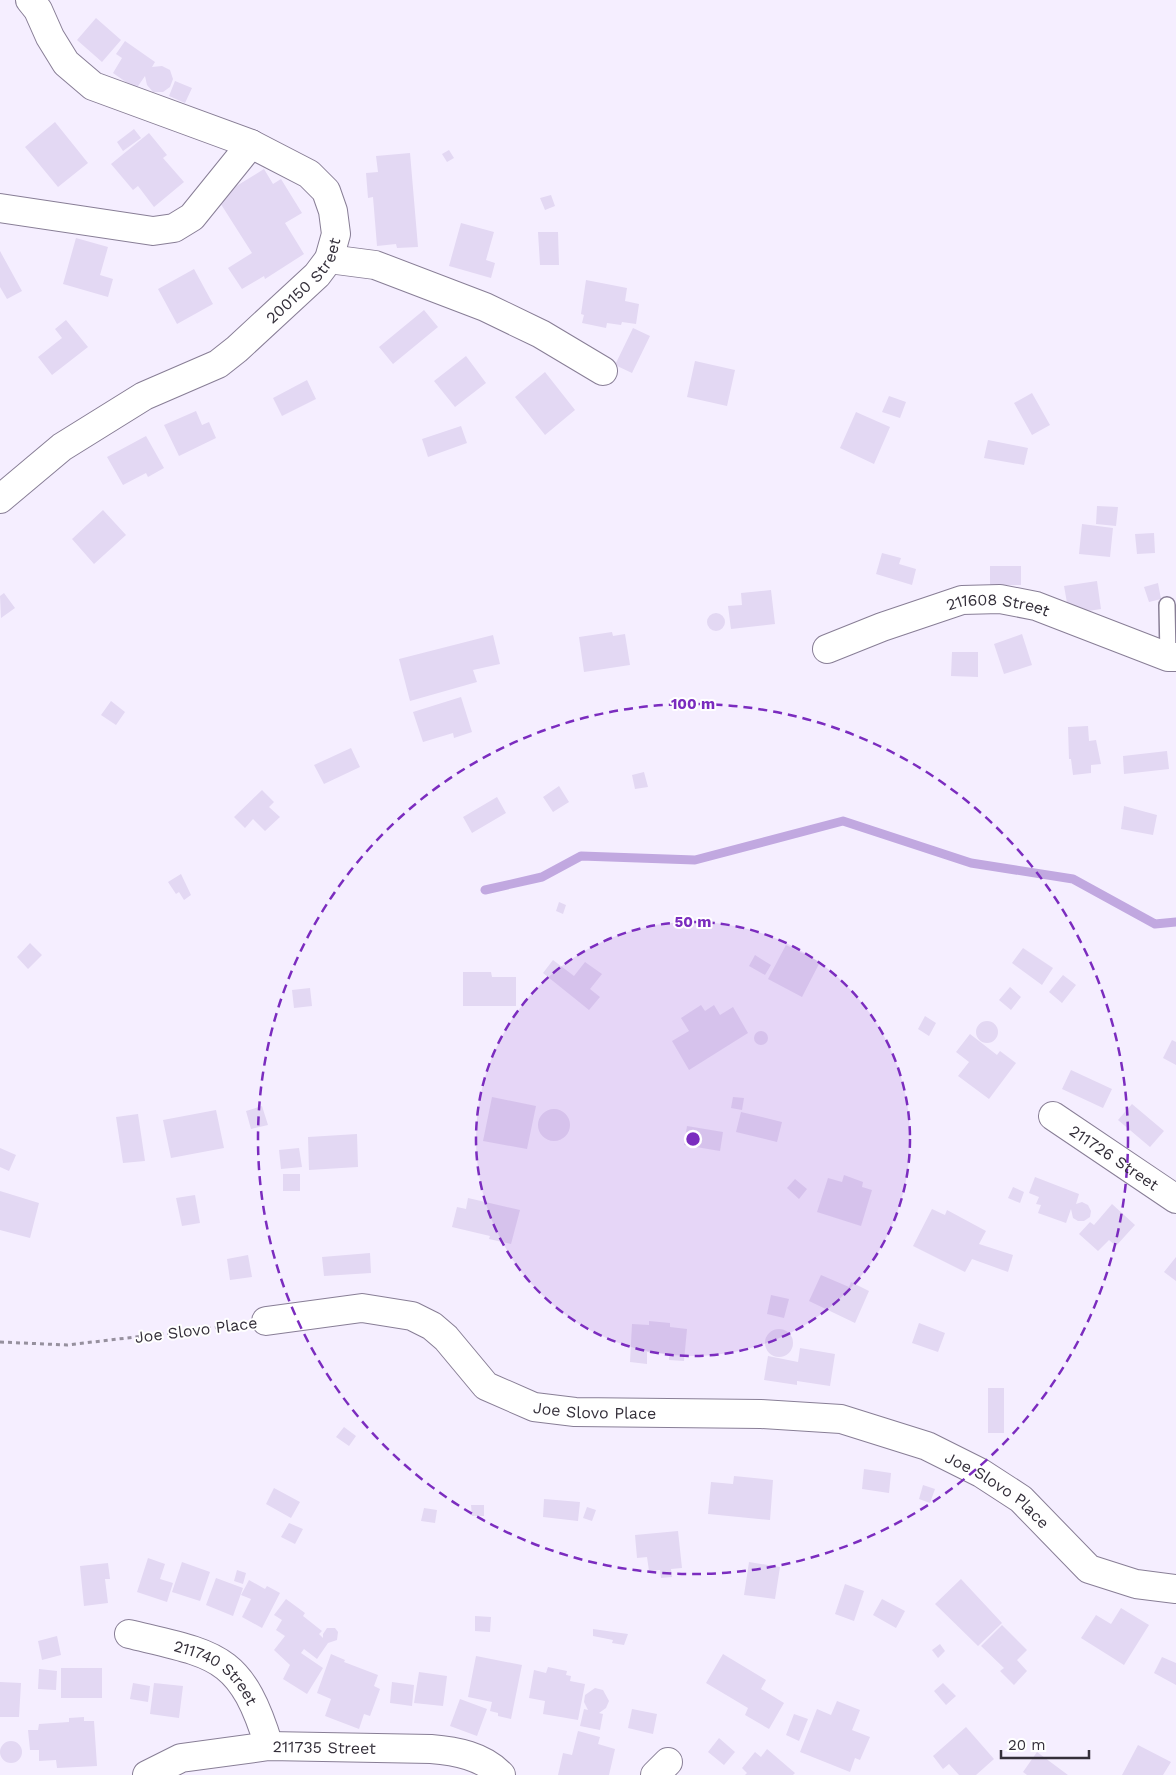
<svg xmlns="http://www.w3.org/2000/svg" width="1176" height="1775" font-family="'Work Sans',sans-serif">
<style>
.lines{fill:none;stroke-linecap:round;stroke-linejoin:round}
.stream{stroke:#c1a8e0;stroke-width:9}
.building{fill:#e3d8f3}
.service-casing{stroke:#887e96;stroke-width:18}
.minor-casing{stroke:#887e96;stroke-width:30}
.path{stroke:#96909e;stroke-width:3;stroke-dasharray:4 4;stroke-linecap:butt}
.service{stroke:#fff;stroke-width:15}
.minor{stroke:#fff;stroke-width:28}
.ring{fill:none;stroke:#7b2cbf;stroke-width:2.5;stroke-dasharray:9 6}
.labels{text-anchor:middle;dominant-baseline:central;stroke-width:4;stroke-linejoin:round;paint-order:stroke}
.street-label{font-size:16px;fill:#342f3a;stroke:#fff}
.centre{fill:#7b2cbf;stroke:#fff;stroke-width:2.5}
.ring-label{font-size:15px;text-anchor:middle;font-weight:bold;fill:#7b2cbf;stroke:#fff;stroke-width:4;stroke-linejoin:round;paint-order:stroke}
</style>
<rect width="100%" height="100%" fill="#f5eeff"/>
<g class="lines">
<path class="stream" d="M485 890 542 877 581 856 695 860 843 821 971 863 1073 879 1155 924 1176 922"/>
</g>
<path class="building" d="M96 18 121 40 102 62 77 40Z
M125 41 155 62 152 67 162 66 170 70 173 79 170 87 163 92H153L147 85 145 76 136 89 113 73 122 58 116 54Z
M175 81 192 88 185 103 169 96Z
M55 122 88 163 58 187 25 147Z
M134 129 141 138 123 151 117 142Z
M149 133 167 155 163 158 184 182 154 207 138 186 133 190 111 164Z
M449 150 454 158 447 162 442 154Z
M410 153 418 247 397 248 396 244 377 246 373 197 368 198 366 173 378 172 376 156Z
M264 169 273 184 281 179 302 213 285 223 304 254 265 279 264 276 242 289 228 268 252 253 217 198Z
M551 195 555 206 545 210 540 198Z
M461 223 494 232 486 260 495 263 491 278 449 266Z
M538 232H558L559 265H540Z
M76 238 108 247 100 275 113 279 108 297 63 284Z
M0 251 22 291 7 299 0 287Z
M194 269 213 304 177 324 158 289Z
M586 280 627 288 625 301 639 304 636 324 622 322 621 325 607 323 606 328 582 323 584 315 581 314Z
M424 310 438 327 393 364 379 347Z
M66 320 88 347 52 375 38 357 62 338 55 329Z
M633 328 650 336 632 373 615 365Z
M466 356 486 383 455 407 434 381Z
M695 361 735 370 727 406 687 397Z
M545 372 575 410 545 435 515 397Z
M307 380 316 399 282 416 273 398Z
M1032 393 1050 425 1032 435 1014 403Z
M889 396 906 402 900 418 882 412Z
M196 411 202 425 209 422 216 438 179 456 164 425Z
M856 412 890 427 874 464 840 448Z
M461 426 467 443 428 457 422 439Z
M146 436 164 468 148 477 146 473 123 485 107 457Z
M988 440 1028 448 1024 465 984 458Z
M1097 506 1118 507 1116 526 1096 524Z
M103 510 126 535 94 564 72 539Z
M1082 524 1113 528 1110 557 1079 554Z
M1154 533 1155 553 1137 554 1135 534Z
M882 553 901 558 899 564 916 569 912 585 876 574Z
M990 566H1021V585H990Z
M1097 581 1101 609 1069 614 1064 586Z
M1158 583 1161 599 1149 602 1144 587Z
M771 590 775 624 731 629 728 606 742 605 741 593Z
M4 593 15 608 1 618 0 596Z
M707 622a9 9 0 1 1 18 0a9 9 0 1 1-18 0Z
M612 632 613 636 625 634 630 665 584 672 579 637Z
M1022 634 1032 665 1004 674 994 644Z
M493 635 500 664 473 670 477 682 410 701 399 659Z
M952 652H978V677L951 676Z
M461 697 472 732 454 738 453 733 423 742 413 712Z
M111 701 125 712 116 725 101 715Z
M1088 726 1089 741 1096 740 1101 764 1091 765V773L1073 775 1071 759H1069L1068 727Z
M351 748 360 767 324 784 314 765Z
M1167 751 1169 769 1124 774 1123 756Z
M644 772 648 787 635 789 632 775Z
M559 786 569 802 553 812 543 797Z
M262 790 274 802 269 807 280 817 265 831 253 819 245 828 234 817Z
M497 797 506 813 472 833 463 817Z
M1124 806 1157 815 1153 835 1121 829Z
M181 874 191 895 184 900 179 892 176 894 168 882Z
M559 902 566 905 563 914 556 911Z
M30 943 42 955 28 969 17 957Z
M786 945 820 962 802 997 768 979Z
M1023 948 1053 968 1042 985 1012 963Z
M755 955 771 965 765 975 749 966Z
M553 960 574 976 585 962 602 974 590 989 600 997 589 1010 543 973Z
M463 972H491L492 977H516V1006H463Z
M1063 975 1076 985 1062 1003 1049 992Z
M1010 987 1021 997 1011 1010 999 1000Z
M310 988 312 1006 294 1008 292 990Z
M701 1005 705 1011 714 1005 720 1015 733 1007 748 1033 689 1070 672 1041 689 1031 681 1018Z
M925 1016 936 1023 929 1036 918 1029Z
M976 1032a11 11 0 1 1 22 0a11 11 0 1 1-22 0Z
M754 1038a7 7 0 1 1 14 0a7 7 0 1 1-14 0Z
M970 1034 997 1055 1000 1051 1016 1063 989 1099 958 1076 969 1062 956 1052Z
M1172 1040 1176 1042V1065L1163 1058Z
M1071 1070 1112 1089 1103 1108 1062 1089Z
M492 1097 536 1106 527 1149 483 1141Z
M733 1097 744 1098 742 1110 731 1108Z
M1132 1104 1164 1131 1150 1147 1118 1120Z
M262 1106 268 1125 251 1129 246 1111Z
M538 1125a16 16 0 1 1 32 0a16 16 0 1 1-32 0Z
M216 1110 224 1148 171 1158 163 1120Z
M741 1112 782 1122 777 1142 736 1132Z
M138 1114 145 1161 123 1163 116 1117Z
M687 1126 723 1132 720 1151 684 1145Z
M357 1134 358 1167 309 1170 308 1137Z
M0 1148 16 1155 9 1171 0 1167Z
M299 1148 302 1167 281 1169 279 1150Z
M283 1174H300V1191H283Z
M844 1175 863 1182 862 1187 872 1190 861 1226 817 1212 828 1178 842 1182Z
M1035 1177 1079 1194 1076 1204 1082 1202 1088 1205 1091 1211 1090 1217 1084 1221H1078L1073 1218 1071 1209 1066 1223 1038 1213 1041 1205 1036 1204 1039 1197 1029 1193Z
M795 1179 807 1189 799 1199 787 1188Z
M1013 1187 1024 1192 1020 1203 1008 1198Z
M0 1191 39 1203 30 1238 0 1230Z
M195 1195 200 1223 182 1226 176 1198Z
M468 1198 520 1210 511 1244 489 1239 490 1236 452 1227 457 1207 466 1209Z
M1112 1204 1135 1225 1116 1246 1109 1240 1098 1251 1079 1234 1090 1222 1094 1225Z
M932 1209 945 1215 947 1210 986 1231 979 1244 1013 1255 1008 1272 972 1259 965 1272 913 1246Z
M370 1253 371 1273 324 1276 322 1257Z
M248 1255 252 1277 230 1280 227 1259Z
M1176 1257V1281L1164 1272Z
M821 1275 849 1287 851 1282 869 1291 855 1323 809 1301Z
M771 1295 789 1299 784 1318 767 1314Z
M649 1321 670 1323V1327L687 1329 684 1361 669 1360V1354L647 1352V1364L630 1362 632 1324 649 1325Z
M919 1323 945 1333 938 1352 912 1343Z
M765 1343a14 14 0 1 1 28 0a14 14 0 1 1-28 0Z
M800 1348 835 1354 830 1386 797 1381V1385L764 1380 768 1356 798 1362Z
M988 1388H1004V1433H988Z
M344 1427 356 1436 349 1446 336 1437Z
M864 1469 891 1473 889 1493 862 1489Z
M734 1476 773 1480 770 1520 708 1514 711 1482 733 1484Z
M923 1485 935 1489 930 1503 919 1499Z
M274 1488 300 1502 291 1518 266 1504Z
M544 1499 580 1502 578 1521 543 1517Z
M471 1505H484V1516H472Z
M587 1507 596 1510 592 1521 583 1518Z
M424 1508 437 1510 435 1523 421 1521Z
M289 1523 303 1529 295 1544 281 1537Z
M678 1531 682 1568 671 1569 672 1577 661 1578 660 1570 649 1571 647 1557 637 1558 635 1535Z
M148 1558 165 1564 160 1579 173 1583 167 1602 137 1592Z
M182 1562 210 1572 200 1601 172 1592Z
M749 1562 780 1567 775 1599 744 1595Z
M108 1563 110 1579H105L108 1603 84 1606 80 1566Z
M237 1570 246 1573 243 1584 234 1581Z
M216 1578 243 1588 233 1616 206 1605Z
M961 1579 1002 1623 978 1646 935 1604Z
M249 1580 265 1589 267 1586 280 1593 262 1628 242 1617 251 1599 241 1595Z
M845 1584 864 1591 854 1621 835 1614Z
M286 1599 305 1613 303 1616 322 1631 319 1634 323 1638V1634L327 1628H335L338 1632 337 1640 328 1643 317 1659 304 1649 301 1653 323 1668 307 1694 283 1679 290 1665 274 1650 285 1636 276 1630 282 1620 274 1615Z
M882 1599 905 1611 896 1628 873 1615Z
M1121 1608 1149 1625 1124 1665 1081 1638 1096 1615 1111 1624Z
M475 1616 491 1617 490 1632 475 1631Z
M1002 1625 1027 1650 1017 1660 1027 1671 1014 1685 1000 1671 1004 1668 981 1646Z
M593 1629 628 1634 624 1645 612 1643 613 1640 593 1636Z
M57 1636 61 1655 42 1660 38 1641Z
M940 1644 945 1651 938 1658 932 1650Z
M331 1654 345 1660 344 1662 378 1675 374 1686 380 1689 370 1716 364 1714 359 1729 325 1716 331 1699 317 1693Z
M723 1654 766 1680 761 1689 784 1703 769 1729 745 1715 748 1708 706 1683Z
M476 1656 522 1665 511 1719 498 1716V1713L490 1711 492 1702 468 1697Z
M1162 1657 1176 1663V1685L1154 1673Z
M548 1667 567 1671 566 1675 571 1676 570 1681 585 1684 578 1720 543 1714 545 1701 529 1698 534 1670 546 1673Z
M61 1668H102V1698H61Z
M39 1669 57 1671 56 1690 38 1689Z
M419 1672 447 1676 443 1706 414 1703Z
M0 1682 21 1683 19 1717H0Z
M392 1682 414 1685 412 1706 390 1703Z
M133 1683 150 1686 148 1702 130 1699Z
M154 1683 183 1686 179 1718 150 1714Z
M943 1683 956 1696 946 1705 934 1691Z
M595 1688 603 1690 609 1701 606 1708 599 1713 603 1714 600 1730 580 1726 584 1709 588 1710 584 1702 585 1695Z
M460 1699 487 1709 477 1736 450 1726Z
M837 1701 860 1710 852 1730 870 1737 860 1760 855 1758 850 1772 800 1752 817 1709 831 1715Z
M632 1709 657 1714 653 1734 628 1728Z
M794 1714 808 1719 799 1741 786 1735Z
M84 1717V1721H94L97 1766 57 1768 56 1760 39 1761V1750H30L28 1730H38L39 1724 69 1722V1718Z
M966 1727 994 1759 976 1775H959L949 1764 943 1769 933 1756Z
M578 1731 600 1737 598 1744 615 1749 609 1775H558L563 1753 572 1755Z
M719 1738 735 1752 724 1765 708 1752Z
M0 1752a11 11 0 1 1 22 0a11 11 0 1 1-22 0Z
M1138 1745 1171 1762 1163 1775H1122Z
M767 1749 795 1773 793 1775H745L747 1773 742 1768 755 1752 761 1757Z
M1037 1752 1068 1775H1027L1023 1772Z"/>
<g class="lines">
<g class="service-casing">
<path id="service" d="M1167 605 1168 657"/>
</g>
<g class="minor-casing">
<g id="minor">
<path d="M0 208 153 231 174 228 192 217 251 144"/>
<path d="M329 259 375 265 485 307 541 334 603 371"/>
<path id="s1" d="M0 499 62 447 144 396 218 364 237 349 317 275 329 259 336 234 333 211 326 191 309 174 251 144 93 86 66 63 50 37 38 10 30 0"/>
<path id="s2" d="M827 649 882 627 962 600 1000 599 1036 606 1168 657H1176"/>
<path id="s3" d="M1053 1116 1176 1199"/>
<path id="s4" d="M266 1321 362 1308 412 1316 432 1326 446 1338 486 1386 534 1407 575 1412 761 1414 841 1419 927 1446 981 1473 1021 1499 1089 1569 1136 1584 1176 1589"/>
<path id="s5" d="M129 1634C216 1655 241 1654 269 1746"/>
<path id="s6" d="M147 1775 181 1758 269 1746 431 1749C456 1751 483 1756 501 1775"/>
<path d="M655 1775 668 1762"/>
</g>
</g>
<path class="path" d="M0 1342 67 1345 238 1325"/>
<use href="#service" class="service"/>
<use href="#minor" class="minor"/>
</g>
<circle cx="693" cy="1139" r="217" fill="#7b2cbf" fill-opacity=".12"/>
<g class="ring">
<circle cx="693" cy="1139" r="217"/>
<circle cx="693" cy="1139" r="435"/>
</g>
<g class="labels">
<g class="street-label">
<text stroke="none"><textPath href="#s1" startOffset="379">200150 Street</textPath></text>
<text stroke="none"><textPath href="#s2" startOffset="180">211608 Street</textPath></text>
<text stroke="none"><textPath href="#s3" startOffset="74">211726 Street</textPath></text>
<text transform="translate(196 1330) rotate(-7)">Joe Slovo Place</text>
<text stroke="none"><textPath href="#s4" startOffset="364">Joe Slovo Place</textPath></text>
<text stroke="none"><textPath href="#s4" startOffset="784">Joe Slovo Place</textPath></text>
<text stroke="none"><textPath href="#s5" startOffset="98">211740 Street</textPath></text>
<text stroke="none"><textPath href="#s6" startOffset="182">211735 Street</textPath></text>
</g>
</g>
<circle cx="693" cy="1139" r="8" class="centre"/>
<g class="ring-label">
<text x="693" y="709">100 m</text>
<text x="693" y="927">50 m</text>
</g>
<path d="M1001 1750v8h88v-8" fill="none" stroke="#342f3a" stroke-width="2.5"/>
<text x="1008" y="1750" font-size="15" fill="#342f3a" stroke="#ffffff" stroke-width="4" paint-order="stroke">20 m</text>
</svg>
